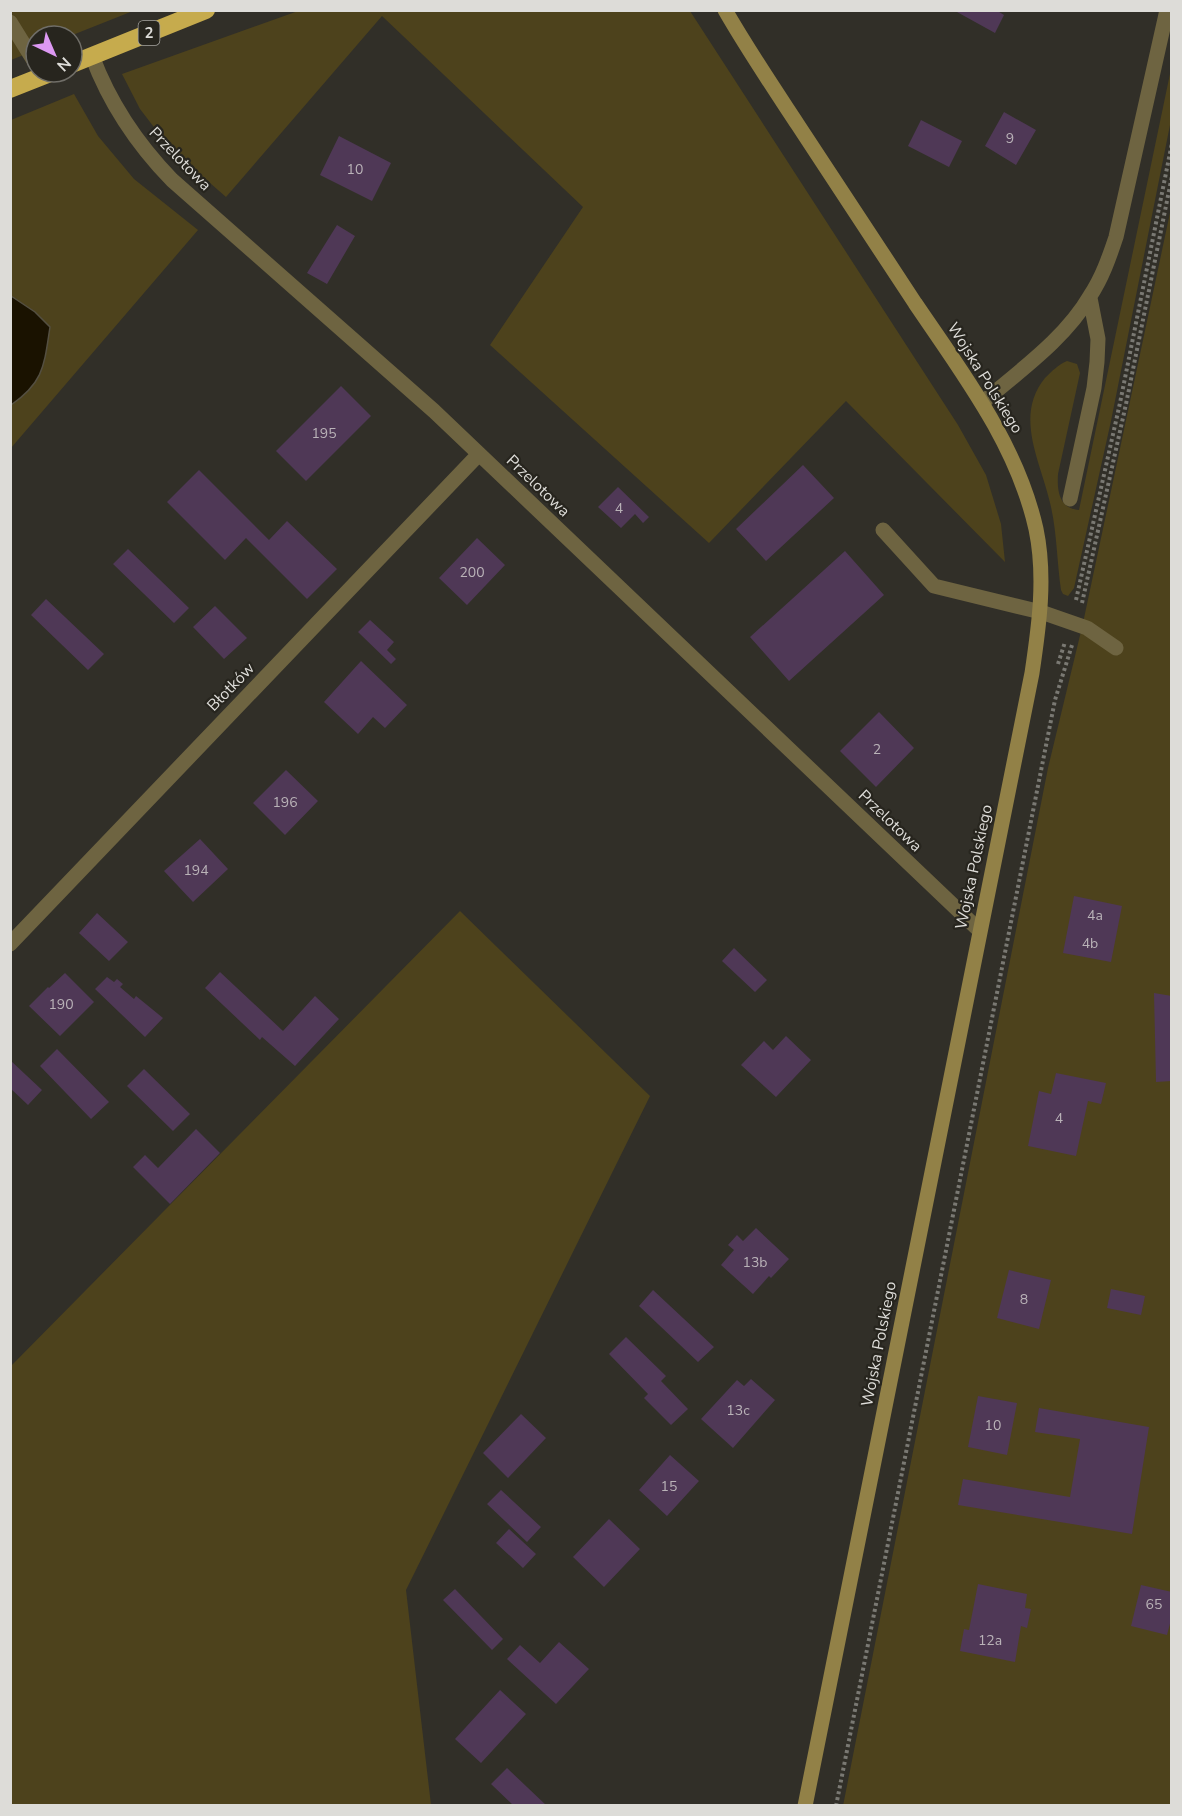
<svg xmlns="http://www.w3.org/2000/svg" width="1182" height="1816" font-family="'Nunito Sans',sans-serif">
<style>
.green{fill:#4d421c}
.water{fill:#1a1200;stroke:#544f41;stroke-width:1.5}
.building{fill:#4f3856}
.lines{fill:none;stroke-linecap:round;stroke-linejoin:round}
.path{stroke:#7a7973;stroke-width:4;stroke-dasharray:3 3;stroke-linecap:butt}
.lane{stroke:#6e6441;stroke-width:15}
.street{stroke:#6e6441;stroke-width:15}
.secondary{stroke:#928147;stroke-width:15}
.highway{stroke:#c6ab4d;stroke-width:18}
.labels{text-anchor:middle;dominant-baseline:central;stroke-width:4.5;stroke-linejoin:round;paint-order:stroke}
.number-label{font-size:14px;fill:#bab3b8}
.shield{fill:#27251e;stroke:#a6a5a0;stroke-width:1.5}
.shield-label{font-size:15px;font-weight:bold;fill:#dddcd8}
.street-label{font-size:16px;fill:#dddcd8;stroke:#27251e}
</style>
<rect width="100%" height="100%" fill="#312f28"/>
<path class="green" d="M301 10 690 11 958 425 986 475 1001 524 1005 562 846 401 709 543 490 345 583 207 382 16 226 197 170 148 140 109 122 74Z
M11 11H133L70 36H36V50L11 60Z
M1171 69V120L1111 421 1074 588 1068 596 1063 594 1061 590C1057 562 1057 534 1051 507 1042 464 1013 417 1045 378 1052 371 1058 365 1067 361L1077 364 1080 373 1058 474C1057 491 1059 508 1079 510Z
M74 94 98 136 134 179 198 230 11 448V120Z
M1171 208V1805L843 1806 1048 768 1083 623Z
M460 911 650 1096 406 1590 431 1805H11V1366Z"/>
<path class="water" d="M11 296 35 312 50 327C44 366 44 382 11 405Z"/>
<path class="building" d="M958 10H996L1004 15 995 33 957 12Z
M1004 112 1036 130 1016 165 985 146Z
M921 120 962 141 949 167 908 146Z
M339 136 391 163 372 201 320 175Z
M337 225 355 236 327 284 307 273Z
M341 386 371 416 306 481 276 451Z
M803 465 834 498 766 561 736 529Z
M199 470 269 540 287 521 337 569 307 599 246 538 225 560 167 502Z
M618 487 649 517 643 523 635 514 621 528 598 507Z
M477 538 505 565 467 605 439 578Z
M128 549 189 608 174 623 113 564Z
M845 551 884 595 789 681 750 637Z
M46 599 104 654 88 670 31 615Z
M215 606 247 638 224 659 193 627Z
M370 620 394 642 387 650 396 659 391 664 358 632Z
M361 661 407 705 385 728 373 717 358 734 324 702Z
M879 712 914 748 876 787 840 751Z
M286 770 318 801 285 835 253 803Z
M200 839 228 869 193 902 164 871Z
M1074 896 1122 906 1111 962 1063 953Z
M97 913 128 942 109 961 79 933Z
M734 948 767 980 755 992 722 961Z
M220 972 283 1031 315 996 339 1019 295 1066 262 1037 260 1040 205 988Z
M65 973 94 1002 60 1036 29 1006 48 987 49 988Z
M107 977 114 982 117 979 123 984 120 987 134 999 136 996 163 1018 145 1037 95 989Z
M1154 993 1172 996V1081L1156 1082Z
M786 1036 811 1060 776 1097 741 1065 764 1041 773 1050Z
M57 1049 109 1102 91 1119 40 1066Z
M10 1060 42 1090 28 1105 10 1088Z
M144 1069 190 1114 173 1131 127 1086Z
M1056 1073 1106 1083 1101 1104 1088 1101 1076 1156 1028 1146 1039 1091 1051 1094Z
M196 1129 220 1153 170 1204 133 1167 145 1155 158 1168Z
M756 1228 789 1259 771 1278 769 1276 753 1294 721 1265 734 1250 728 1245 737 1235 743 1241Z
M1009 1270 1051 1280 1039 1329 997 1318Z
M1111 1289 1145 1296 1141 1315 1107 1308Z
M653 1290 714 1347 698 1362 639 1306Z
M626 1337 666 1376 661 1381 688 1409 671 1425 644 1398 648 1394 609 1354Z
M751 1379 775 1400 733 1448 701 1419 737 1380 744 1386Z
M978 1396 1017 1403 1007 1455 968 1447Z
M1039 1408 1149 1427 1132 1534 958 1505 963 1479 1070 1497 1080 1439 1035 1432Z
M521 1414 546 1438 508 1478 483 1453Z
M670 1455 699 1481 667 1516 639 1490Z
M501 1490 541 1527 527 1542 487 1504Z
M609 1519 640 1549 604 1587 573 1557Z
M509 1529 536 1554 523 1568 496 1543Z
M978 1584 1027 1594 1025 1608 1031 1609 1027 1628 1021 1626 1015 1662 960 1651 964 1629 969 1630Z
M1141 1585 1172 1592V1616L1167 1635 1131 1626Z
M455 1589 503 1639 492 1650 443 1600Z
M559 1642 589 1669 556 1704 507 1659 520 1645 540 1663Z
M500 1690 526 1714 481 1763 455 1739Z
M507 1768 547 1806H514L491 1784Z"/>
<g class="lines">
<path class="path" d="M1076 600 1120 403 1172 143
M1082 603 1126 404 1172 176
M1058 664 1065 642
M836 1806 1055 700 1072 645"/>
<path class="lane" d="M10 22 36 64
M982 403C1019 371 1065 339 1090 296 1102 278 1109 258 1116 237L1167 10
M1070 499 1094 388 1097 362 1098 339 1090 298
M883 530 934 586 1041 612 1087 628 1116 648"/>
<path class="street" d="M92 56C110 104 136 143 172 180L434 411 979 930
M10 944 479 454"/>
<path class="secondary" d="M725 10C748 50 773 87 798 125 837 185 876 244 915 303 963 374 1017 444 1036 529 1046 577 1039 626 1032 673L805 1806"/>
<path class="highway" d="M72 64 206 10
M10 89 53 72"/>
</g>
<g class="labels">
<g class="number-label">
<text x="1010" y="138">9</text>
<text x="355" y="169">10</text>
<text x="324" y="433">195</text>
<text x="619" y="508">4</text>
<text x="472" y="572">200</text>
<text x="877" y="749">2</text>
<text x="285" y="802">196</text>
<text x="196" y="870">194</text>
<text x="1095" y="915">4a</text>
<text x="1090" y="943">4b</text>
<text x="61" y="1004">190</text>
<text x="1059" y="1118">4</text>
<text x="755" y="1262">13b</text>
<text x="1024" y="1299">8</text>
<text x="738" y="1410">13c</text>
<text x="993" y="1425">10</text>
<text x="669" y="1486">15</text>
<text x="1154" y="1604">65</text>
<text x="990" y="1640">12a</text>
</g>
<rect class="shield" x="138.5" y="21" width="21" height="24" rx="4.5"/>
<g class="shield-label">
<text x="149" y="33">2</text>
</g>
<g class="street-label">
<text transform="translate(180 159) rotate(46)">Przelotowa</text>
<text transform="translate(985 378) rotate(58)">Wojska Polskiego</text>
<text transform="translate(538 486) rotate(44)">Przelotowa</text>
<text transform="translate(231 687) rotate(-46)">Błotków</text>
<text transform="translate(890 821) rotate(44)">Przelotowa</text>
<text transform="translate(974 867) rotate(-78)">Wojska Polskiego</text>
<text transform="translate(879 1344) rotate(-79)">Wojska Polskiego</text>
</g>
</g>
<rect width="1182" height="1816" fill="none" stroke="#dddcd8" stroke-width="24"/>
<g transform="translate(54 54) rotate(136)"><circle r="28" fill="#27251e" stroke="#706e68" stroke-width="1.5"/>
<path d="M0-4.5L10 22L0 15L-10 22Z" fill="#dd99f3"/>
<text y="-9" font-size="16" font-weight="bold" text-anchor="middle" fill="#dddcd8">N</text>
</g>
</svg>
